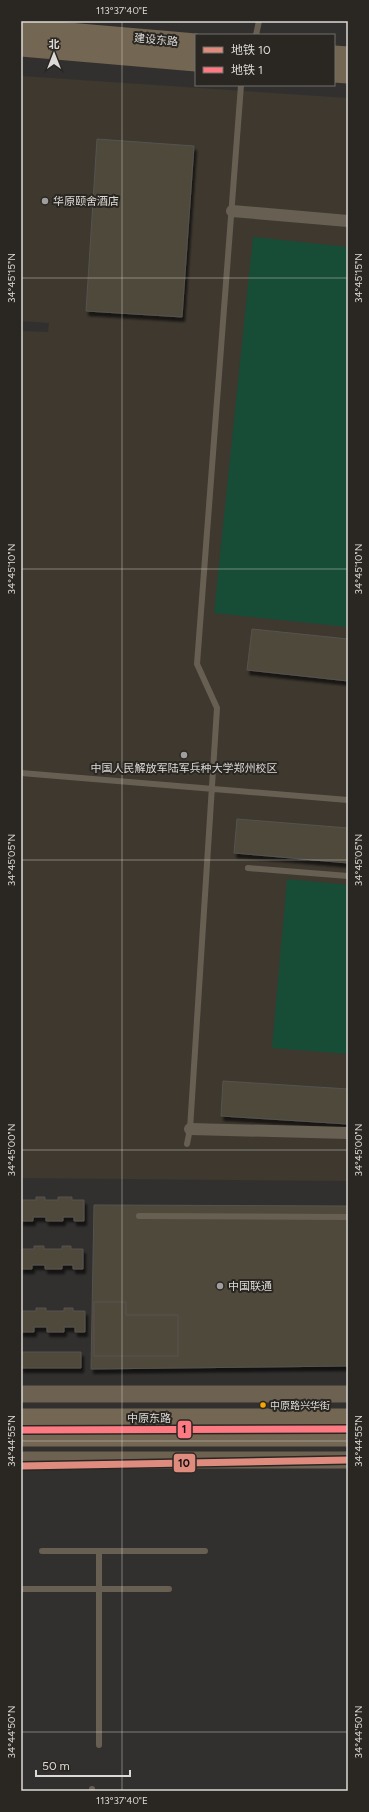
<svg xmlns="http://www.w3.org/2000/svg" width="369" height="1812" font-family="Figtree,'Noto Sans SC',sans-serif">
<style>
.built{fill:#3e382f}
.green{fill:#174d36}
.building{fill:#50493a;stroke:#545351;filter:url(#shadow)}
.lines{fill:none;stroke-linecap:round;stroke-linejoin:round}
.lane{stroke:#685f53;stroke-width:6}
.street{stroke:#685f53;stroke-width:12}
.secondary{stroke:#6d6151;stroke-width:17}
.primary{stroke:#736653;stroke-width:19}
.metro-1-casing{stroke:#2a2722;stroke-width:10}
.metro-2-casing{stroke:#2a2722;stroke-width:10}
.metro-1{stroke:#df8c7f;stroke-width:7}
.metro-2{stroke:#fe7a83;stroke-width:7}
.ticks{fill:none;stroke:#dcdad7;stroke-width:1;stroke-opacity:0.45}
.poi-dot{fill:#a09e9c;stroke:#2a2722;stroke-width:1.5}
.bus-dot{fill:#f7a600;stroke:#2a2722;stroke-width:1.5}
.labels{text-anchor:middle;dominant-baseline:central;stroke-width:4;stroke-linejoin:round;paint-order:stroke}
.bus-label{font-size:10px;fill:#dcdad7;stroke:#2a2722;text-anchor:start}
.street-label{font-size:11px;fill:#dcdad7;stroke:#2a2722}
.poi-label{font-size:11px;fill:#dcdad7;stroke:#2a2722;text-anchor:start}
.line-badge{stroke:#2a2722;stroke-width:1.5}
.pale-badge-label{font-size:11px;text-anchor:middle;font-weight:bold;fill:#111}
.neatline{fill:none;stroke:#dcdad7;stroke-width:1.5}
.ticks-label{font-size:10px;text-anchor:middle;fill:#dcdad7}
</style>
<defs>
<filter id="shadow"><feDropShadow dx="2.5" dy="4.5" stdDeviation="1" flood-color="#0009"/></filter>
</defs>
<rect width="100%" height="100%" fill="#32302e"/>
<path class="built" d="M21 76 348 98V1181L21 1178V331L48 332 49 323 21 321Z"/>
<path class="green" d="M253 237 348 247V627L214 613Z
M287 879 348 885V1054L272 1048Z"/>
<path class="building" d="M97 139 194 146 182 317 86 311Z
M252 629 348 639V681L247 670Z
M237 819 348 828V863L234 853Z
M223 1081 348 1089V1124L221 1116Z
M36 1197H45V1200H58V1197H72V1200H84V1221H74V1217H63V1221H46V1217H33V1221H21V1200H36Z
M94 1205 348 1206V1366L91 1369Z
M34 1246H44V1249H62V1246H71V1249H83V1269H73V1265H62V1269H45V1265H32V1269H21V1249H34Z
M94 1302H126V1315H178V1356H94Z
M36 1308H46V1311H64V1308H73V1311H85V1332H75V1327H64V1332H47V1327H34V1332H21V1311H36Z
M21 1352H81V1368H21Z"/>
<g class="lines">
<path class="lane" d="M256 35 259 21
M21 773 348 800
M248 868 348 876
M187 1144 190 1129 217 708 197 664 241 85
M139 1216 348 1217
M42 1551H205
M99 1551V1745
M21 1589H169
M92 1791V1789"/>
<path class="street" d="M232 211 348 221
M190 1129 348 1133"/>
<path class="secondary" d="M21 1394H348
M21 1460H348"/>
<path class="primary" d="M21 28 196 43
M21 47 196 62
M334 55 348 56
M334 73 348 74
M21 1418H348
M21 1437H348"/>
<g class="metro-1-casing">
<path id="metro-1" d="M21 1466 348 1460"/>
</g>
<g class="metro-2-casing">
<path id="metro-2" d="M21 1430 348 1429"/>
</g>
<use href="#metro-1" class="metro-1"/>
<use href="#metro-2" class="metro-2"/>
</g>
<path class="ticks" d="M122 21V1791M21 278H348M21 569H348M21 860H348M21 1150H348M21 1441H348M21 1732H348"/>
<g class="poi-dot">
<circle cx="45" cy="201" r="4"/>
<circle cx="184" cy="755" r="4"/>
<circle cx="220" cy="1286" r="4"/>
</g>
<circle class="bus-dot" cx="263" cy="1405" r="3.5"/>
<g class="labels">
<g class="bus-label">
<text x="270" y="1405">中原路兴华街</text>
</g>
<g class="street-label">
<text transform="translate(156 40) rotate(5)">建设东路</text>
<text x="149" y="1418">中原东路</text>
</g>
<g class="poi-label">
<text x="53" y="201">华原颐舍酒店</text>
<text x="184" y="768" text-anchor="middle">中国人民解放军陆军兵种大学郑州校区</text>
<text x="228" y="1286">中国联通</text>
</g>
</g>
<g class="line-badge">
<rect x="177" y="1420" width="15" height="19" rx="4" fill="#fe7a83"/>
<rect x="173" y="1453" width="23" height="20" rx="4" fill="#df8c7f"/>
</g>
<g class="pale-badge-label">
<text x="184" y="1433">1</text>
<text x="184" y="1467">10</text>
</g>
<rect width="369" height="1812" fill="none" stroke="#2a2722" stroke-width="44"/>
<rect x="195" y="34" width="140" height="52" fill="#2a2722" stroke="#716f6a"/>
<rect x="203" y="47" width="20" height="6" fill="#df8c7f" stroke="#716f6a"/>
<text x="231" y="54" font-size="12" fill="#dcdad7">地铁 10</text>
<rect x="203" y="67" width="20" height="6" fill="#fe7a83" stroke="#716f6a"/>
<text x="231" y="74" font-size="12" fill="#dcdad7">地铁 1</text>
<g transform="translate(54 54)" stroke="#2a2722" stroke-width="3" paint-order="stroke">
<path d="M0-3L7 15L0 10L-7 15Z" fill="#dcdad7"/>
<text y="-6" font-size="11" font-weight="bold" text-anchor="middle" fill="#dcdad7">北</text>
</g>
<path d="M36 1770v6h94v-6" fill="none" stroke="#dcdad7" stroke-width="2"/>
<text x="42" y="1770" font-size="12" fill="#dcdad7" stroke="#2a2722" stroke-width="3" paint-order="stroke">50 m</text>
<rect x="22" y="22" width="325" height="1768" class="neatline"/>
<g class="ticks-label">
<text x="122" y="14">113°37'40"E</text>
<text transform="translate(11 278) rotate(-90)" y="4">34°45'15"N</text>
<text transform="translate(358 278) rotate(-90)" y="4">34°45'15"N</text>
<text transform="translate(11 569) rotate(-90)" y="4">34°45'10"N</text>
<text transform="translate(358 569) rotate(-90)" y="4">34°45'10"N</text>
<text transform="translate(11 860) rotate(-90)" y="4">34°45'05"N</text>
<text transform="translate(358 860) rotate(-90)" y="4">34°45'05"N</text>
<text transform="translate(11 1150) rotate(-90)" y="4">34°45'00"N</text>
<text transform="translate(358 1150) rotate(-90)" y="4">34°45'00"N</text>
<text transform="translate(11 1441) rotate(-90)" y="4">34°44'55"N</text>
<text transform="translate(358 1441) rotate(-90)" y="4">34°44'55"N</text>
<text transform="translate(11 1732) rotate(-90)" y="4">34°44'50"N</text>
<text transform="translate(358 1732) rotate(-90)" y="4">34°44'50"N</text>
<text x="122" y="1804">113°37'40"E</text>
</g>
</svg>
